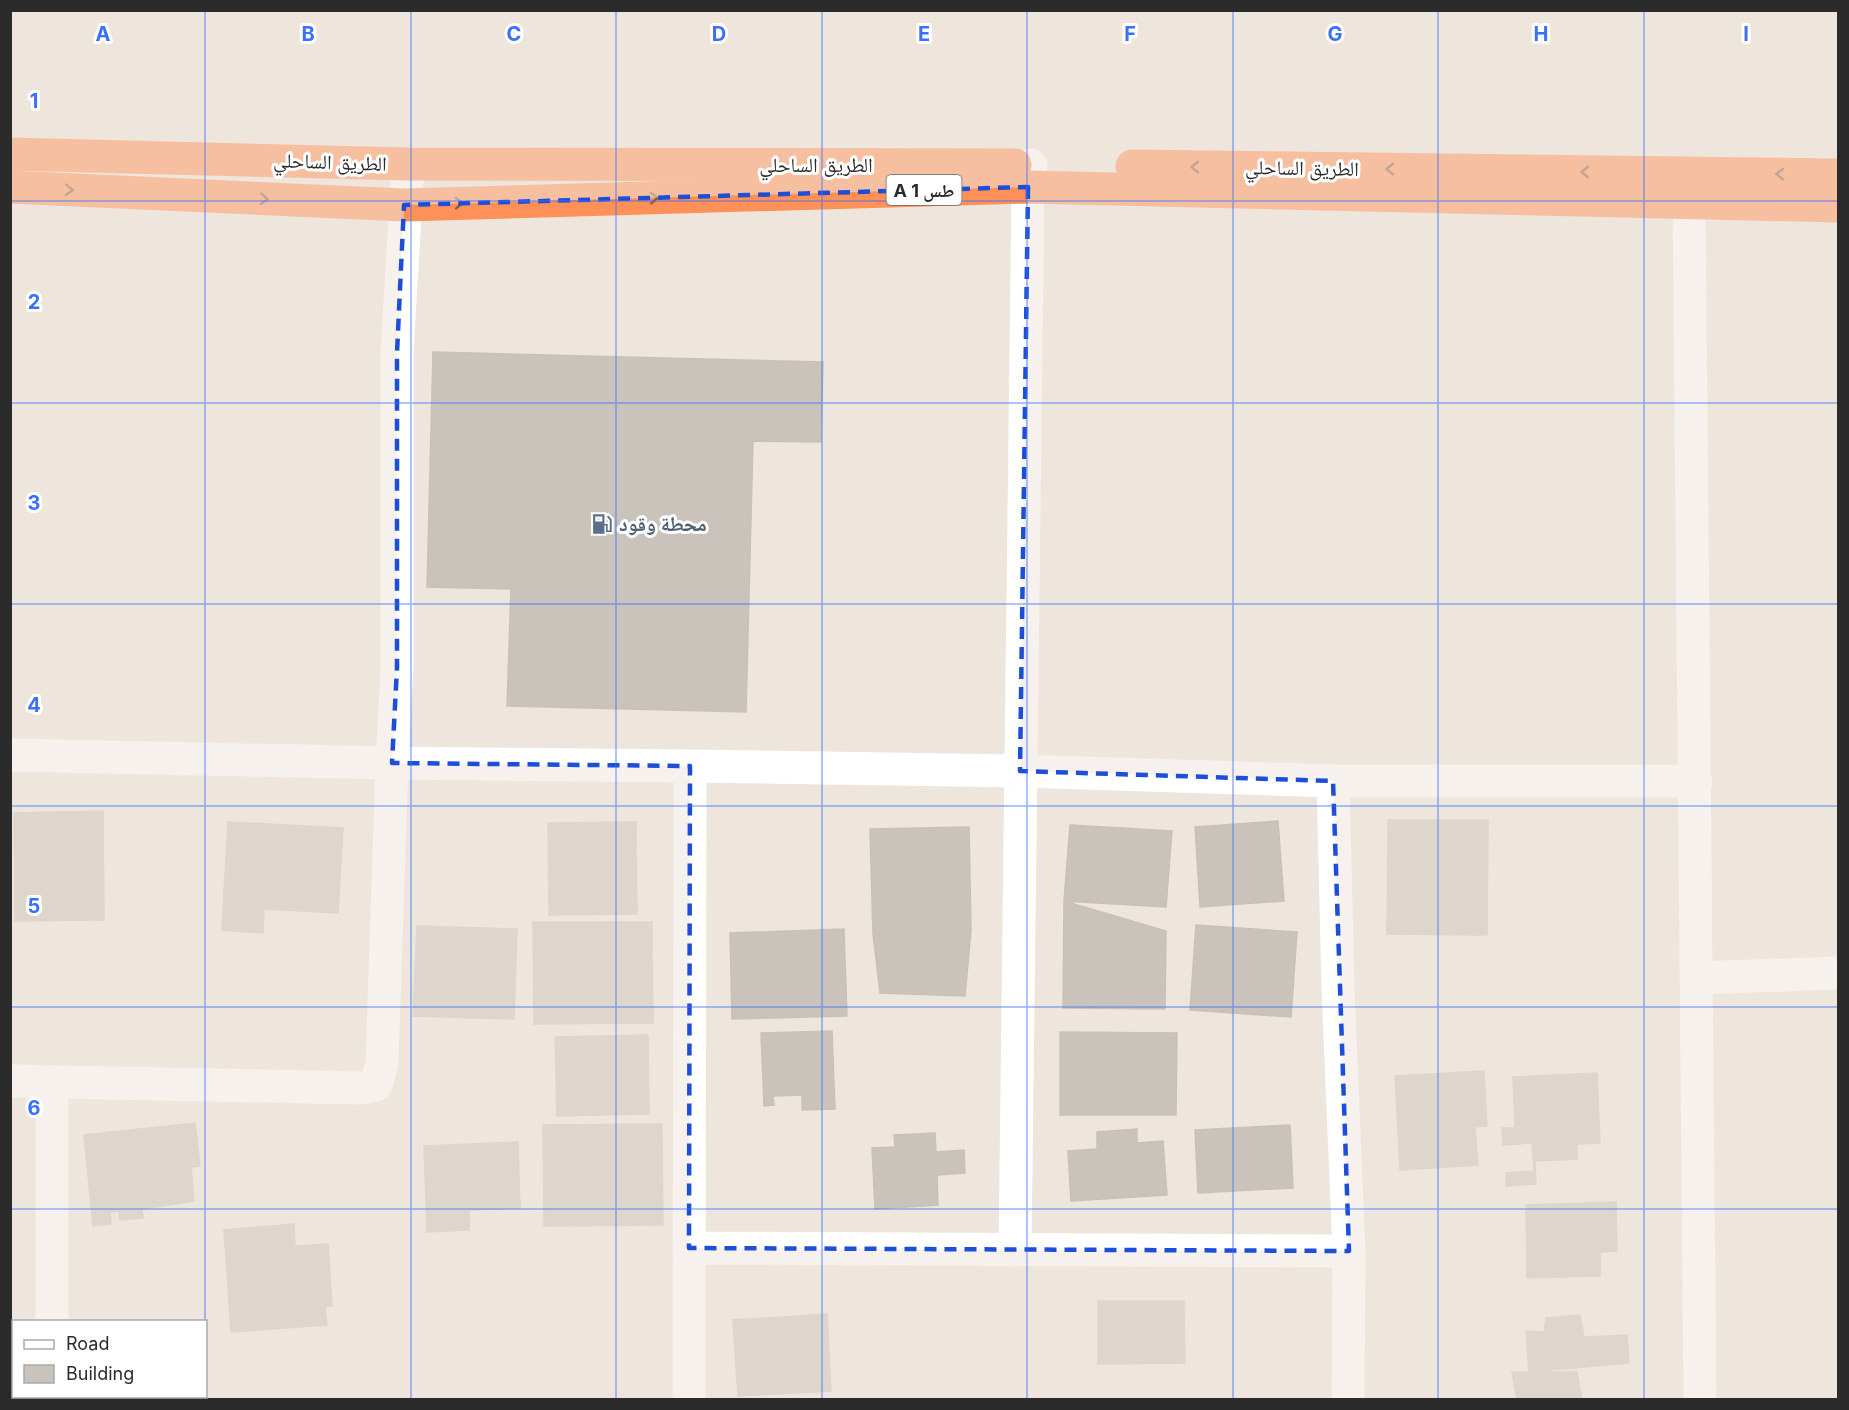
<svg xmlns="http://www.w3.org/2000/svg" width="1849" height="1410" font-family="Inter,'Noto Naskh Arabic',sans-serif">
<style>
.building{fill:#c9c3bb;stroke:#cac1b6;stroke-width:1.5}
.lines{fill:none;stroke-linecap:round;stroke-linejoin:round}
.minor{stroke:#fff;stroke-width:33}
.highway{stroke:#ff9057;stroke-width:33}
.oneway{stroke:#8a583f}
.marked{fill:none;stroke:#1d4ed8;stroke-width:4.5;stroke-dasharray:12 8;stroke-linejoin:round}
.grid{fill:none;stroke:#3970ff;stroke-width:1.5;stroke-opacity:0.55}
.labels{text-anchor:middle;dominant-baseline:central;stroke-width:6;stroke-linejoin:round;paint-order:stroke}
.shield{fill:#fff;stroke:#6b6b6b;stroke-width:1.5}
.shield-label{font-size:18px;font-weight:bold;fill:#2b2b2b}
.street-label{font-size:20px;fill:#2b2b2b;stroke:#fff}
.service-label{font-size:20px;font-weight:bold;fill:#4e5e75;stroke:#fff;text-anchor:start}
.grid-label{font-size:20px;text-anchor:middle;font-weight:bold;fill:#3970ff;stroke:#fff;stroke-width:6;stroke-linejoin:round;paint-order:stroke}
</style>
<rect width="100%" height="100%" fill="#eee5dc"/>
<path class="building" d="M433 352 823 362 821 442 753 441 746 712 507 706 511 589 427 587Z
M103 811 104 920 15 921 14 813Z
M1388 820H1488L1487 935 1387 934Z
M1278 821 1284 901 1200 907 1195 827Z
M228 822 343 828 338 913 264 909 263 933 222 930Z
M636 822 637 914 549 915 548 823Z
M1070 825 1172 831 1166 907 1064 901Z
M969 827 971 931 873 934 870 829Z
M1064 901 1166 931 1165 1009 1063 1008Z
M533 922H652L653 1023 534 1024Z
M1196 925 1297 932 1291 1017 1190 1010Z
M417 926 517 929 514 1019 413 1016Z
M844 929 847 1016 732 1019 730 933Z
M971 931 965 996 880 993 873 934Z
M832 1031 835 1109 802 1110V1095L773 1096 774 1105 764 1106 761 1033Z
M1060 1032 1177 1033 1176 1115H1060Z
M648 1035 649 1114 557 1116 555 1037Z
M1484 1071 1487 1126 1475 1127 1478 1165 1400 1170 1395 1076Z
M1597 1073 1600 1143 1577 1144V1159L1535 1161 1536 1184 1506 1186V1173L1534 1171 1532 1143 1503 1145 1502 1128H1515L1513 1077Z
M195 1123 200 1166 191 1167 194 1201 142 1209 143 1218 120 1220 119 1211 110 1212 111 1224 93 1226 84 1135Z
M662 1124 663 1225 544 1226 543 1125Z
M1290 1125 1293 1188 1198 1193 1195 1130Z
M1137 1129V1143L1163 1141 1167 1195 1071 1201 1068 1151 1097 1149V1132Z
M935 1133 936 1152 964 1150 965 1173 937 1175 938 1205 875 1209 872 1148 895 1147 894 1135Z
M518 1142 520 1208 469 1210V1230L427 1232 424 1146Z
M1616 1202 1617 1251 1600 1252V1276L1527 1278 1526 1205Z
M294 1224 295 1246 328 1244 332 1306 325 1307 327 1325 231 1332 224 1230Z
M1098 1301H1184L1185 1363 1098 1364Z
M827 1314 831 1391 738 1396 733 1320Z
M1580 1315 1584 1337 1627 1335 1629 1363 1529 1372 1526 1331 1544 1332 1546 1318Z
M1512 1372H1577L1582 1400H1517Z"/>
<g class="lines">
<path class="minor" d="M408 164 397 353V668L392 763 690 766 689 1400
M1689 202 1700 1400
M10 755 392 763 382 1062 376 1085 363 1088 10 1081
M690 766 1020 771 1333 781H1696
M1333 781 1338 989 1349 1251
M1698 978 1838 973
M689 1248 1349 1251 1348 1400
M1015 1250 1028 187 1031 165
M52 1322V1082
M52 1400V1396"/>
<path class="highway" d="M10 154 408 164 1015 165
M1132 166 1838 175
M10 187 404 205 1028 187 1838 206"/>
</g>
<defs><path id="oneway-chevron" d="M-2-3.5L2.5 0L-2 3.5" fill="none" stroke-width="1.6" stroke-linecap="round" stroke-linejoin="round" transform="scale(1.5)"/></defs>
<g class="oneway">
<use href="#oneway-chevron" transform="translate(1195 167) rotate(-179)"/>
<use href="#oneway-chevron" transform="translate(1390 169) rotate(-179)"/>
<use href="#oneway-chevron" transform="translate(1585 172) rotate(-179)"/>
<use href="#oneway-chevron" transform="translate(1780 174) rotate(-179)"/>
<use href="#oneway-chevron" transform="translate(69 190) rotate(3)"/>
<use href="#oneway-chevron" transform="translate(654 198) rotate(-2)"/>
<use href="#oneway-chevron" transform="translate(264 199) rotate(3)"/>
<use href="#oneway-chevron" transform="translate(459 203) rotate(-2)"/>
</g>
<path d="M0 0H1849V1410H0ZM1028 187 1020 771 1333 781 1349 1251 689 1248 690 766 392 763 397 668V353L404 205Z" fill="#eee5dc" fill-opacity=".55" fill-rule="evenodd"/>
<path class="marked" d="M1028 187 1020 771 1333 781 1349 1251 689 1248 690 766 392 763 397 668V353L404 205Z"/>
<path class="grid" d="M205 10V1322M411 10V1400M616 10V1400M822 10V1400M1027 10V1400M1233 10V1400M1438 10V1400M1644 10V1400M10 201H1838M10 403H1838M10 604H1838M10 806H1838M10 1007H1838M10 1209H1838M205 1396V1400"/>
<defs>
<g id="fuel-bare" transform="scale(1.62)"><path d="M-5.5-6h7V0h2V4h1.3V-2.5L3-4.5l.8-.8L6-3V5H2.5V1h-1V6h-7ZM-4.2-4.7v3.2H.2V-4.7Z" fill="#5c6f8a" stroke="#fff" stroke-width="2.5" paint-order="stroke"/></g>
</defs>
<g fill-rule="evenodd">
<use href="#fuel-bare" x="602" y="524"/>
</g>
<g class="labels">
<rect class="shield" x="886.5" y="175" width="75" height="30" rx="4.5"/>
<g class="shield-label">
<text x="924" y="190">A 1 طس</text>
</g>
<g class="street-label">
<text transform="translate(330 162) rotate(2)">الطريق الساحلي</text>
<text x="816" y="165">الطريق الساحلي</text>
<text transform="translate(1302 168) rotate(1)">الطريق الساحلي</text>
</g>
<g class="service-label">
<text x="619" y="524">محطة وقود</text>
</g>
</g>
<g class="grid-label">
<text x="103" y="41">A</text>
<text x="308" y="41">B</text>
<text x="514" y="41">C</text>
<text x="719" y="41">D</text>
<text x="924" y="41">E</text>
<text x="1130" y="41">F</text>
<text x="1335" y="41">G</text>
<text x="1541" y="41">H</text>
<text x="1746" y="41">I</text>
<text x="34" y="108">1</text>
<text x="34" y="309">2</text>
<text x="34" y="510">3</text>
<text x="34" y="712">4</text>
<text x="34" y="913">5</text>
<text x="34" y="1115">6</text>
</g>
<rect width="1849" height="1410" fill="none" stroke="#2b2b2b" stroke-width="24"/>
<rect x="12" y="1320" width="195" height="78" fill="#ffffff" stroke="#aaaaaa" stroke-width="1.5"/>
<rect x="24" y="1340" width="30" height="9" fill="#ffffff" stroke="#aaaaaa" stroke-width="1.5"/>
<text x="66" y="1350" font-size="18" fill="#2b2b2b">Road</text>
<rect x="24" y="1365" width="30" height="18" fill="#c9c3bb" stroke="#aaaaaa" stroke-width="1.5"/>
<text x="66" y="1380" font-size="18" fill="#2b2b2b">Building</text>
</svg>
